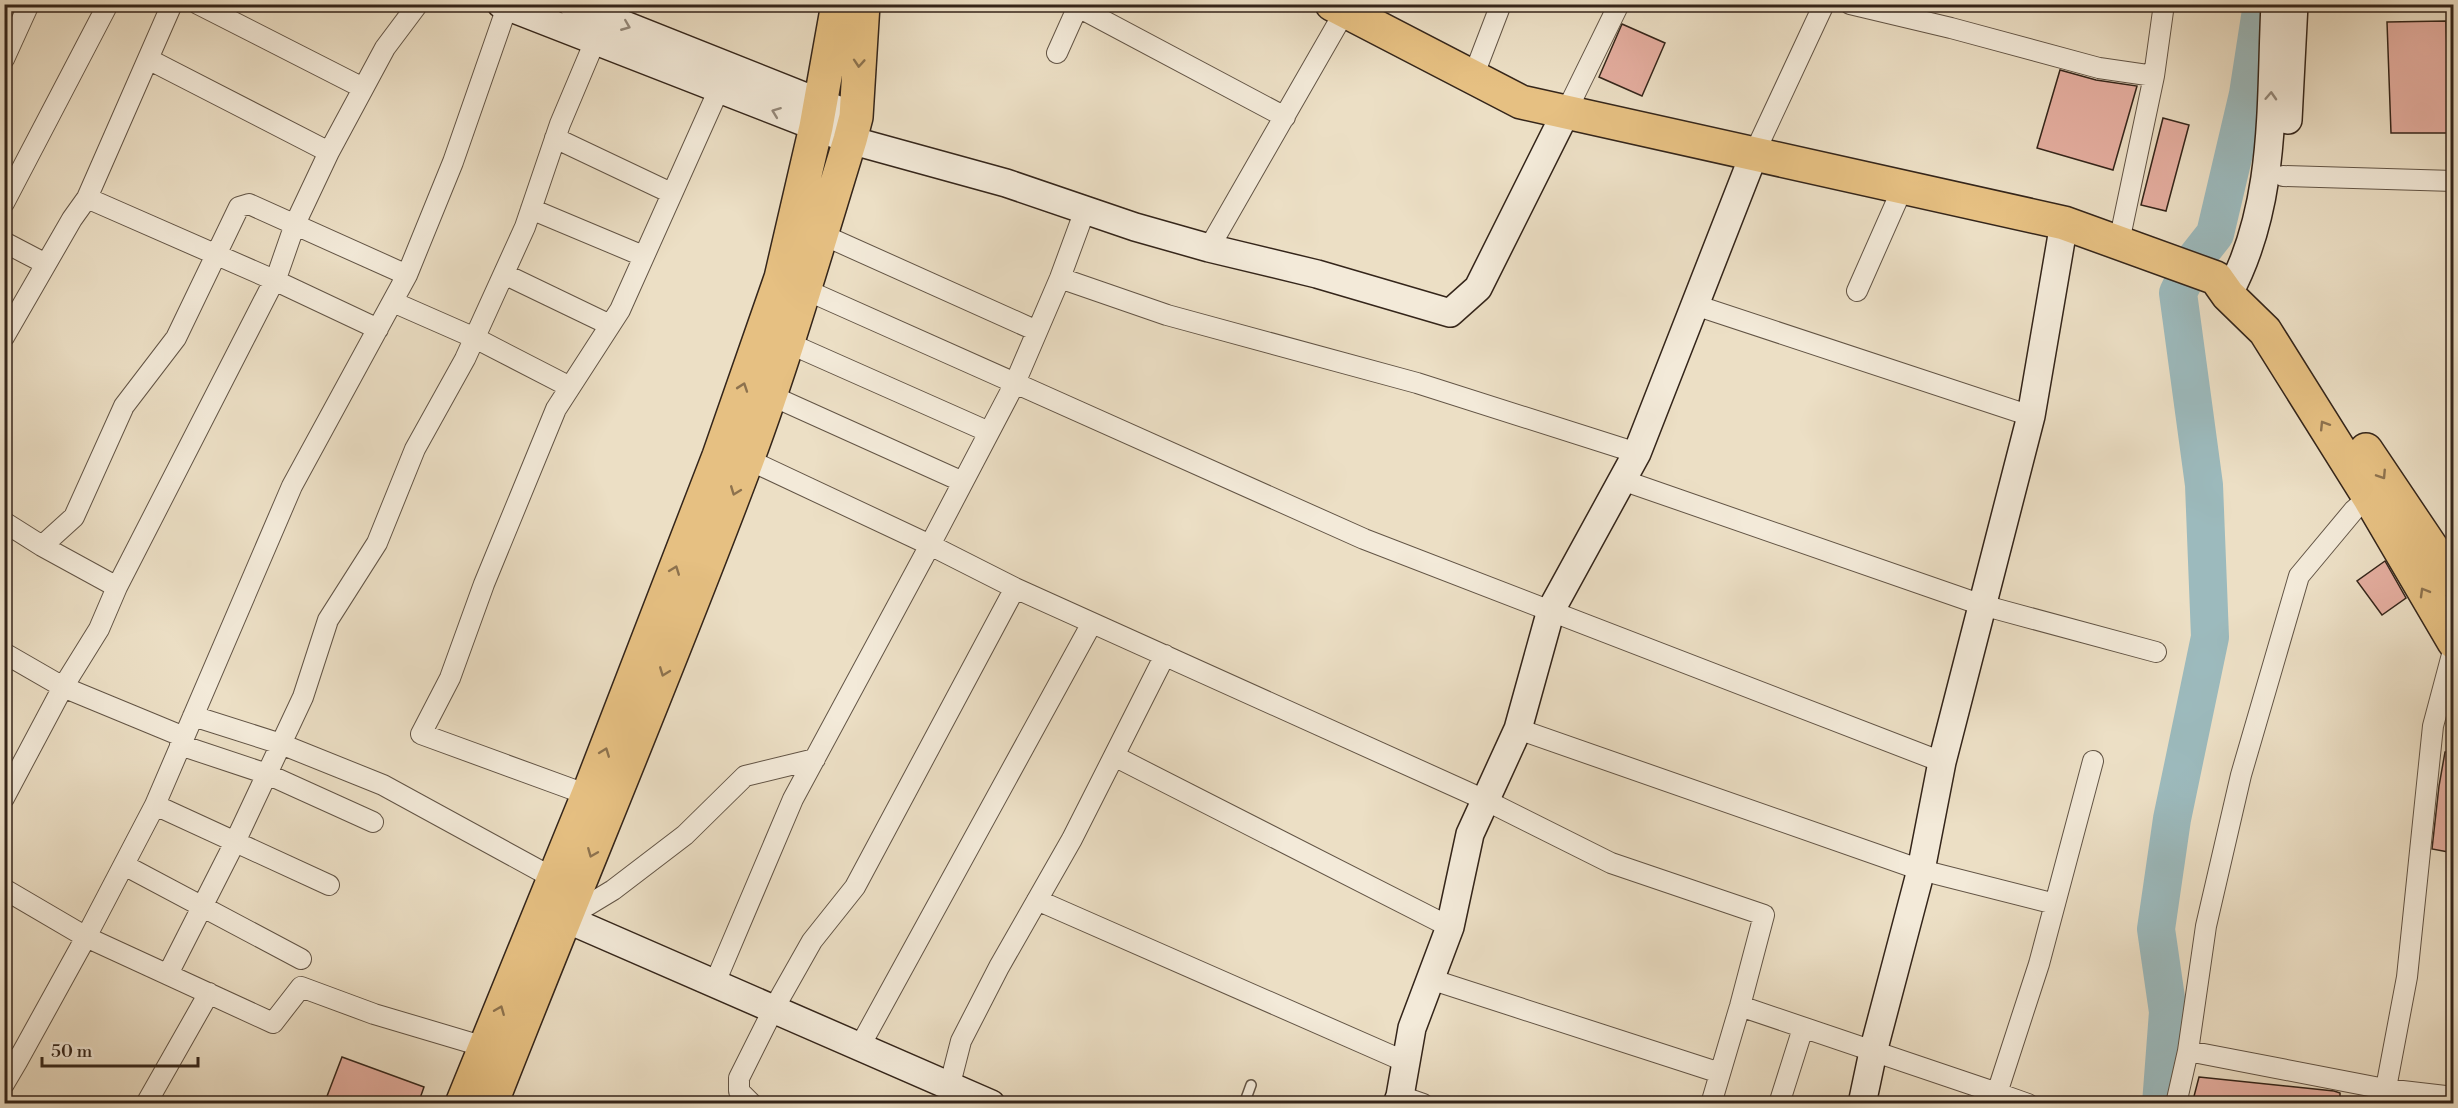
<svg xmlns="http://www.w3.org/2000/svg" width="2458" height="1108" font-family="'Libre Bodoni',serif">
<style>
.lines{fill:none;stroke-linecap:round;stroke-linejoin:round}
.river{stroke:#9cbabd;stroke-width:38}
.building{fill:#e5aea0;stroke:#34251a;stroke-width:1.5}
.lane-casing{stroke:#625445;stroke-width:12}
.street-casing{stroke:#625445;stroke-width:22}
.secondary-casing{stroke:#34251a;stroke-width:30}
.highway-casing{stroke:#34251a;stroke-width:36}
.lane{stroke:#f3ead9;stroke-width:9}
.street{stroke:#f3ead9;stroke-width:20}
.secondary{stroke:#f3ead9;stroke-width:27}
.highway{stroke:#e6c082;stroke-width:33}
.oneway{stroke:#94887a}
.oneway2{stroke:#8d724e}
</style>
<rect width="100%" height="100%" fill="#ecdfc5"/>
<filter id="stains"><feTurbulence type="fractalNoise" baseFrequency=".00333" numOctaves="4"/><feColorMatrix values="0 0 0 0 .2 0 0 0 0 .09 0 0 0 0 .02 0 0 0 .5 -.17"/></filter>
<radialGradient id="worn" r=".72"><stop offset=".6" stop-color="#630" stop-opacity="0"/><stop offset="1" stop-color="#630" stop-opacity=".3"/></radialGradient>
<g class="lines">
<path class="river" d="M2161 1104 2168 1012 2156 929 2172 819 2210 637 2204 485 2178 293 2193 262 2215 234 2248 94 2262 4"/>
</g>
<path class="building" d="M2446 21 2450 133H2391L2387 22Z
M1622 24 1665 43 1642 96 1599 77Z
M2060 70 2096 80 2137 86 2113 170 2037 148Z
M2163 118 2189 125 2166 211 2141 205Z
M2385 561 2406 598 2382 615 2357 581Z
M2445 752 2454 753V853L2432 849 2439 786Z
M342 1057 424 1087 418 1104H324Z
M2199 1077 2334 1091 2340 1093V1104H2192Z"/>
<g class="lines">
<g class="lane-casing">
<path id="lane" d="M1244 1104 1251 1085"/>
</g>
<g class="street-casing">
<path id="street" d="M198 4 363 88
M1850 4 1951 28 2099 68 2154 76 2164 4
M1078 7 1285 117
M1057 53 1079 4
M4 59 29 4
M148 59 329 152
M1473 77 1501 4
M1566 112 1619 4
M555 138 671 193
M1754 154 1824 4
M2283 176 2454 181
M87 198 172 4
M4 203 108 4
M531 209 643 256
M1085 210 1060 278 1015 383 1364 539 1942 762
M821 234 1037 331
M4 242 46 264
M2119 242 2154 76
M1209 248 1349 4
M504 274 610 325
M407 275 453 162 507 7
M1060 278 1167 315 1417 383 1637 453
M804 289 1015 383 930 545 1015 588 1485 800 1611 863 1764 915 1740 1006 1711 1104
M1857 291 1903 187
M393 302 475 338 570 387
M1695 305 2031 416
M4 337 72 219 87 198 274 280 378 329
M786 342 989 432
M770 395 963 482
M1622 480 1982 605 2156 652
M4 522 42 546 74 517 124 406 176 338 239 207 249 204 407 275 292 486 155 805 86 937 4 889
M42 546 117 587
M4 653 63 687 184 737
M193 716 281 744 383 785 555 879
M1518 729 1921 870 2055 904
M180 745 267 774 373 822
M1114 756 1165 655
M588 795 421 734 450 678 484 584 556 409 620 310 719 89
M4 798 63 687 99 629 117 587 278 273 295 224 329 152 385 48 418 4
M155 805 329 885
M124 865 301 959
M1037 900 1406 1062
M565 919 613 890 685 835 745 776 815 759
M168 974 235 842 303 697 328 620 377 543 415 449 465 359 525 227 560 124 595 41
M1430 979 1720 1073
M714 985 793 799 930 545 747 459
M1740 1006 1997 1093 2039 964 2093 761
M860 1046 1092 623
M2188 1051 2385 1089 2454 1097
M4 1057 17 1062 86 937 273 1023 301 987 374 1014 485 1047
M4 1084 17 1062
M950 1084 961 1041 999 967 1072 839 1114 756 1450 927
M1997 1093 2028 1104
M1400 1096 1423 1104
M146 1104 209 993
M752 1104 739 1091V1078L773 1010 812 941 855 887 1015 588
M1779 1104 1803 1028
M2176 1104 2188 1051 2206 926 2241 775 2299 576 2354 510 2369 497
M2383 1104 2407 977 2433 726 2454 647"/>
</g>
<g class="secondary-casing">
<path id="secondary" d="M501 4 850 140 1006 183 1135 227 1209 248 1317 274 1450 313 1478 288 1566 112
M572 4 856 117
M2288 120 2294 4
M2228 295C2277 204 2270 105 2275 4
M546 910 991 1104
M1397 1104 1400 1096 1412 1028 1450 927 1470 834 1518 729 1551 610 1637 453 1754 154
M1862 1104 1873 1052 1921 870 1942 762 2031 416 2064 223"/>
</g>
<g class="highway-casing">
<path id="highway" d="M1332 4 1521 102 2064 223 2216 278 2228 295 2265 331 2369 497 2454 642
M2366 450 2454 581
M462 1104 588 795 719 456 781 278 816 127 838 4
M491 1104C575 889 666 676 747 460 786 355 817 247 850 140L856 117 863 4"/>
</g>
<use href="#lane" class="lane"/>
<use href="#street" class="street"/>
<use href="#secondary" class="secondary"/>
<use href="#highway" class="highway"/>
</g>
<defs><path id="oneway-chevron" d="M-2-3.5L2.5 0L-2 3.5" fill="none" stroke-width="1.6" stroke-linecap="round" stroke-linejoin="round" transform="scale(1.5)"/></defs>
<g class="oneway">
<use href="#oneway-chevron" transform="translate(626 26) rotate(22)"/>
<use href="#oneway-chevron" transform="translate(2271 96) rotate(-87)"/>
<use href="#oneway-chevron" transform="translate(776 112) rotate(-159)"/>
</g>
<g class="oneway2">
<use href="#oneway-chevron" transform="translate(859 63) rotate(94)"/>
<use href="#oneway-chevron" transform="translate(743 387) rotate(-71)"/>
<use href="#oneway-chevron" transform="translate(2324 425) rotate(-122)"/>
<use href="#oneway-chevron" transform="translate(2382 475) rotate(57)"/>
<use href="#oneway-chevron" transform="translate(735 491) rotate(111)"/>
<use href="#oneway-chevron" transform="translate(675 570) rotate(-69)"/>
<use href="#oneway-chevron" transform="translate(2424 592) rotate(-120)"/>
<use href="#oneway-chevron" transform="translate(664 672) rotate(111)"/>
<use href="#oneway-chevron" transform="translate(605 752) rotate(-69)"/>
<use href="#oneway-chevron" transform="translate(592 853) rotate(112)"/>
<use href="#oneway-chevron" transform="translate(500 1010) rotate(-68)"/>
</g>
<rect width="2458" height="1108" fill="none" stroke="#ecdfc5" stroke-width="24"/>
<rect x="6" y="6" width="2446" height="1096" fill="none" stroke="#34251a" stroke-width="3"/>
<rect x="12" y="12" width="2434" height="1084" fill="none" stroke="#34251a" stroke-width="1.5"/>
<path d="M42 1057v9h156v-9" fill="none" stroke="#34251a" stroke-width="3"/>
<text x="51" y="1057" font-size="18" fill="#34251a" stroke="#f3ead9" stroke-width="4.5" paint-order="stroke">50 m</text>
<rect width="100%" height="100%" filter="url(#stains)"/>
<rect width="100%" height="100%" fill="url(#worn)"/>
</svg>
